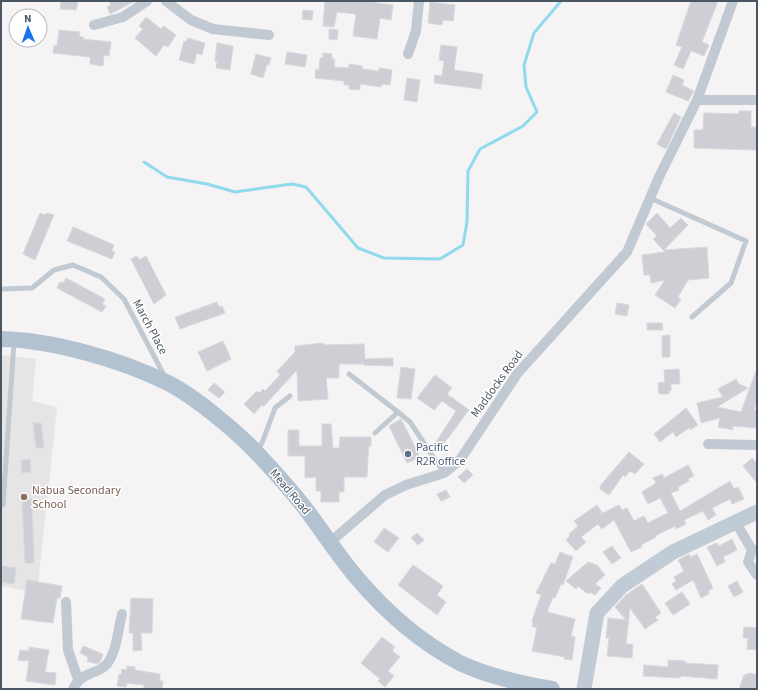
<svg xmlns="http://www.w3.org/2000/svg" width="758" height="690" font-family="'Source Sans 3',sans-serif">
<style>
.education{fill:#e6e4e5}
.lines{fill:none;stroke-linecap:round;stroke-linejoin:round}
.stream{stroke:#90daee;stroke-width:3}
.building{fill:#cdcfd5;stroke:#d7d9de}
.service{stroke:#c1cad2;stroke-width:5}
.minor{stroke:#c1cad2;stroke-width:10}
.secondary{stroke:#c1cbd6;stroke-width:15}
.primary{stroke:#b3c2d1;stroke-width:16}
.service-dot{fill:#5c6f8a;stroke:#fff;stroke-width:1.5}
.education-dot{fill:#8d6e63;stroke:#fff;stroke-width:1.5}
.labels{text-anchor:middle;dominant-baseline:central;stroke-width:3;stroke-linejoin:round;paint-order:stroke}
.street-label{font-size:12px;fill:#4a5661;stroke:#fff}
.service-label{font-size:12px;fill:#4e5e75;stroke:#fff;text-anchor:start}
.education-label{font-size:12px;fill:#785e54;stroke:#fff;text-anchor:start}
</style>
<rect width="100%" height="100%" fill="#f5f3f3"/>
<path class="education" d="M1 355 36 359 32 401 57 407 37 593 1 586Z"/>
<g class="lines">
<path class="stream" d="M144 162 167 177 207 184 235 192 292 184 306 187 358 248 384 258 440 259 463 245 467 222 468 171 480 149 523 126 537 112 526 87 524 65 534 33 561 1"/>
</g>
<path class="building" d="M61 1H78L76 10 60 9Z
M109 1H135L110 14 107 7 111 5Z
M325 1H362L393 5 391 20 380 18 377 39 353 36 356 14 337 12 334 27 323 26Z
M691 1H718L702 42 709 45 704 56 691 51 683 69 674 65 682 47 676 45Z
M430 2 455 5 453 21 443 20 442 25 428 23Z
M303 10 313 11 312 20 302 19Z
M146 17 161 29 164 26 176 35 168 47 164 45 156 56 135 38 143 29 139 26Z
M329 29 338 30 337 40 329 39Z
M59 30 80 32 79 36 83 37V39L111 42 109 56 104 55 103 66 90 64V57L53 53 54 45 57 46Z
M188 38 205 43 202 55 197 53 194 64 179 60 184 41 186 42Z
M217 43 233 46 230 70 216 68 217 62 215 61Z
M441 45 457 47 454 70 483 74 481 89 434 83 435 75 442 76 444 61 439 60Z
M287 52 307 55 305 67 285 64Z
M323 53 332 54V59H335L334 67 349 68V64L362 66V69L379 71V68L392 70 390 85 382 84 381 87 360 84V90L349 89V85H344V81L315 78 316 69 319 70 320 58H323Z
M256 54 271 58 269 65 267 64 263 78 251 74Z
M673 75 684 80 682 85 694 91 688 101 666 92Z
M407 78 420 80 417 102 404 100Z
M739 111H751V127H757V150L694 148V130H703L704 113 739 114Z
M674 113 681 117 666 149 657 144Z
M40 213 46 215 47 213 54 215 35 260 23 254Z
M657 213 670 228 681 218 688 225 664 250 707 247 709 278 688 280 678 297 681 299 675 308 655 295 665 280 651 283 650 275H644L642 255 665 252 653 239 657 236 646 224Z
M73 227 114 245 112 251 115 252 112 259 67 241Z
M137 256 139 260 146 256 166 295 154 304 131 259Z
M66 278 105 299 102 304 106 306 102 312 57 288 60 282 63 283Z
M217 302 219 307 222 306 225 313 180 329 175 317Z
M617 303 629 305 627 316 615 314Z
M647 323H662L663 330H647Z
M670 335V357H662V336Z
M223 341 231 359 207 371 198 352Z
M323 343 324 345 364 344 365 359 393 358V366L363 365V360L362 364H339V378H326L328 399 298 401 297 370 264 406 262 405 254 414 244 404 257 391 259 393 263 389 265 391 280 375 277 371 295 352V346Z
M401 367 415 369 411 399 397 398Z
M679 369 680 384H671V391H669V394H659L658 383 665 382 664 370Z
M756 371 757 402 754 410H757V428L733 426V430L718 427 720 418 701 423 697 403 723 397 718 389 736 379 739 384 748 388 717 407 741 412Z
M435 375 452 388 447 394 469 410 442 446 436 442 456 411 442 401 434 410 417 398Z
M214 383 225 392 219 398 208 390Z
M686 408 698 425 690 430 689 428 676 437 673 432 660 442 654 434Z
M401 419 420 457 407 463 389 426Z
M33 423H41L44 448H36Z
M322 424H331L333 448H339L340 437H371V446H369L368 458 367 477H344V492H339V502H321V491H316V477L305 478V456H288V430H299V446H322Z
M629 452 644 464 635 474 630 471 625 477 623 475 609 495 600 489V486Z
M752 458 757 463V483L743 466Z
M30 459 31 472 22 473 21 460Z
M688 465 694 476 688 479 689 481 678 487 679 490 671 493 680 511 730 481 734 489 738 487 744 499 732 504 730 499 712 508 716 515 708 520 703 511 684 520 686 524 676 529 675 526 655 536 656 537 641 545 642 547 631 552 614 520 602 529 598 524 581 537 586 542 576 551 566 540 570 536 569 534 578 526 574 521 597 505 602 512 601 514 619 505 622 510 627 508 634 521 644 516 648 523 668 513 660 498 648 504 642 492 656 483 653 478 662 474 664 478Z
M467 469 473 475 464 483 458 477Z
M446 490 450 497 441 501 437 494Z
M32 499 34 563H25L22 500Z
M384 528 399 538 388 552 374 542Z
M417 533 424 540 418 545 411 538Z
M732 539 737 550 723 557 725 562 717 566 707 547 717 543 719 546Z
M612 546 621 558 612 564 603 552Z
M560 552 573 557 563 585 561 584 555 598 553 597 547 612 575 619 571 636 575 637 572 660 564 659 565 657 532 651 537 628 532 626 533 622 532 621 541 595 536 593 551 563 555 564Z
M689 554 691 557 697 554 713 588 708 591 709 594 701 598 693 580 676 590 672 584 676 581 674 577 684 571 678 560Z
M588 562 597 565 605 575 595 584 601 588 595 595 590 592 588 594 578 586 576 589 566 581Z
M413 565 443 586 437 595 446 602 437 615 398 585Z
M1 566 16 568 14 584 1 582Z
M27 580 62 586 60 598H57L53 623 21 619Z
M737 581 743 592 734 597 728 586Z
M642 584 661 613 655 617 658 620 645 629 630 608 626 644H633L632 658 607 656 609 638H606L608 618 626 620 615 607 626 595Z
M682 592 690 604 673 615 665 603Z
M131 598 153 599 152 633H141L142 650 133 651V633H129Z
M744 627 757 628V650L747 649 748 638H743Z
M382 637 395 647 392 651 400 657 388 671 394 676 385 687 378 681 380 679 361 663Z
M83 646 103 654 100 662 96 664 87 661 88 657 80 653Z
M29 647 49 650 45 672 56 673 55 685 26 681 29 661 18 660 20 650 29 651Z
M668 660 685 661V663L718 665 717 679 681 676 680 678 643 676 644 665 668 667Z
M127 666 135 667V670L160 674V681H163L162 689 144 688V685L127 683 126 687 117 686 119 674 121 675 122 669 127 670Z
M750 673 757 675 756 687 753 689H739L744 675Z"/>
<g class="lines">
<path class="service" d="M650 198 746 241 731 283 692 317
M1 289 32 288 54 270 73 265 101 277 124 299 165 377
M349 374 398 412
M375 433 398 412 410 422 444 473
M256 450 262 443 275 408 290 396
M3 505 14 342"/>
<path class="minor" d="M166 1 191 20 213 29 269 35
M94 25 123 17 147 1
M408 54 416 31 419 1
M697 100H757
M708 444 757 445
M735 521 752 550H757
M329 543 385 495 406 485 444 473 460 460 517 374 627 252 659 177 697 100 733 1
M752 550 748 562 757 575
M66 602 68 650 78 679
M73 689C83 670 98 675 107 664 117 651 118 629 122 614"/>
<path class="secondary" d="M584 689 597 613 622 586 673 552 757 512"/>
<path class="primary" d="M1 339C52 340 122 360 168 383 194 396 236 431 256 452 273 470 290 489 305 508 323 532 339 557 358 579 386 612 422 643 460 663 487 676 523 684 552 689"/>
</g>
<circle class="service-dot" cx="408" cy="454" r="4"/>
<circle class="education-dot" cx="24" cy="497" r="4"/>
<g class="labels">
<g class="street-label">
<text transform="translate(150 327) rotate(62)">March Place</text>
<text transform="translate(497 384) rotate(-54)">Maddocks Road</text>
<text transform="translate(290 492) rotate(50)">Mead Road</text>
</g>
<g class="service-label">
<text x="416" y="447">Pacific<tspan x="416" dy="14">R2R office</tspan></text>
</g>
<g class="education-label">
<text x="32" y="490">Nabua Secondary<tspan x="32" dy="14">School</tspan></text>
</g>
</g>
<rect width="758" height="690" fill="none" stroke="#4a5661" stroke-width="4"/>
<g transform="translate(28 28) rotate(358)"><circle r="19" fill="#ffffff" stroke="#b7bbc0"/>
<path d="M0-3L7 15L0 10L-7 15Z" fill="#1a73e8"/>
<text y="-6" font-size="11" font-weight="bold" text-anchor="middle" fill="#4a5661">N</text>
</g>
</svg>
